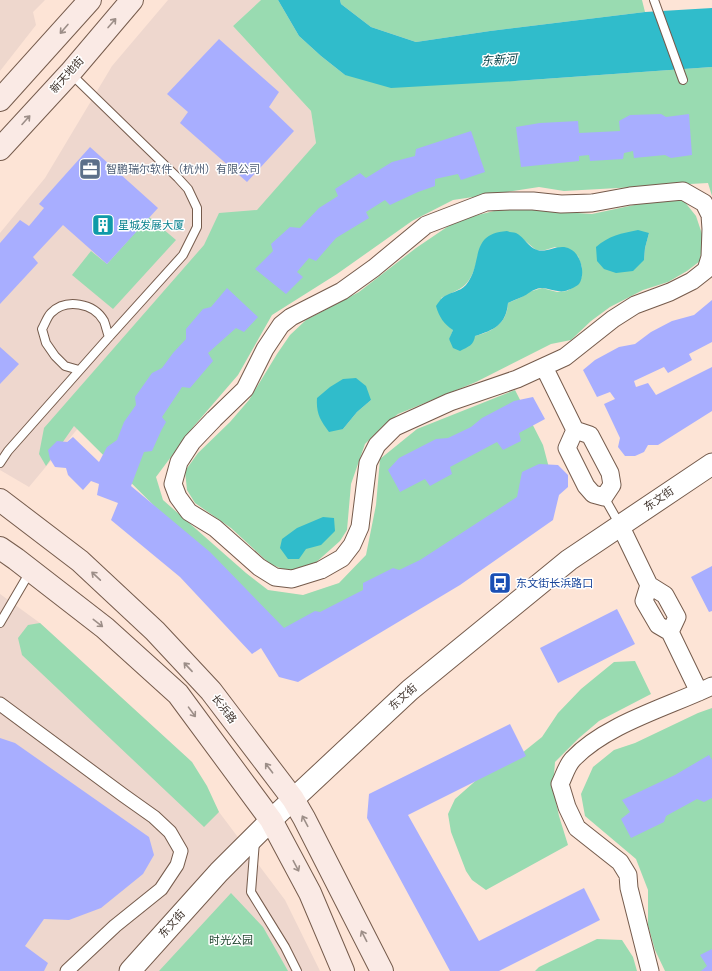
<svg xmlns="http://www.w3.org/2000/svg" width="712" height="971" font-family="'Fira Sans','Noto Sans SC',sans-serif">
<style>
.commercial{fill:#eed7ce}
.education{fill:#eed7cd}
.green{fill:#99dbb1;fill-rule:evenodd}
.water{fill:#30bccb}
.building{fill:#a8aeff}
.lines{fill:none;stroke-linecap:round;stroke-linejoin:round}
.service-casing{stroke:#755b4c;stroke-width:10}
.pedestrian-casing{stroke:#755b4c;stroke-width:15}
.minor-casing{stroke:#755b4c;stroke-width:19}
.tertiary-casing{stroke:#755b4c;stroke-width:23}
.secondary-casing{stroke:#755b4c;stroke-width:24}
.service{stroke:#fff;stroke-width:8}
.pedestrian{stroke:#fff;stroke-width:13}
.minor{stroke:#fff;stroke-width:17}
.tertiary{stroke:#fff;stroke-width:21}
.secondary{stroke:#faeae5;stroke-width:22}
.oneway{stroke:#9c8e88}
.labels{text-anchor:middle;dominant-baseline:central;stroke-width:3;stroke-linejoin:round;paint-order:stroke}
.street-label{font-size:11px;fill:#3f332c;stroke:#fff}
.service-label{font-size:11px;fill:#4e5e75;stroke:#fff;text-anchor:start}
.culture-label{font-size:11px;fill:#0d838f;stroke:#fff;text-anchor:start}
.transit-label{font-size:11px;fill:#164399;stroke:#fff;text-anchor:start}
.park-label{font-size:11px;fill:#1b402a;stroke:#fff}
.water-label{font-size:12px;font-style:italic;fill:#003f45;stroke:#fff}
</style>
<rect width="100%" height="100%" fill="#fde4d6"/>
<path class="commercial" d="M168 0H261L233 26 311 111 316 143 29 487 0 470V233L45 178 112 66Z
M0 594 40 623 192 762 219 812 285 900 320 971H0Z"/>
<path class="education" d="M0 0H45L33 12 36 25 0 71Z"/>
<path class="green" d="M261 0H278L299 36 321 56 345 75 515 81 712 67V196L708 183 564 191 539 187 453 200 412 221 337 274 272 315 238 375 194 426 156 477 163 500 246 573 268 590 303 595 339 583 366 555 376 505 380 459 417 429 515 390 543 445 553 483 290 641 74 426 46 466 39 454 44 428 204 245 219 213 257 210 316 143 311 111 233 26Z
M340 0H642L645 12 490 31 416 42 371 27 341 4Z
M672 199 684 201 696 216 703 237 700 261 687 271 668 282 643 290 610 307 591 321 571 340 551 344 476 382 398 414 383 426 365 444 351 484 347 530 340 541 313 565 288 571 270 564 231 528 195 503 187 490 185 471 198 453 230 422 249 400 277 354 290 335 306 320 359 292 416 248 447 227 462 219 506 208 592 214 653 201ZM649 233 645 248 644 260H597ZM523 239 536 250H545L555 247 578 256 582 267V276L578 284 567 291 557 292 542 288 529 292 522 297 508 303C507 334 473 337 449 340L453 330 441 298C462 288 469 287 476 264ZM317 398 371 400 357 412 343 429Z
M149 217 176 240 113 309 72 275 91 251 107 264Z
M40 623 192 762 207 786 219 812 204 827 22 655 18 638 28 625Z
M635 661 651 694 599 721 579 738 555 762 553 789 559 816 568 845 486 890 472 880 466 871 451 832 448 814 455 799 481 776 512 761 542 737 558 713 581 689 614 662Z
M712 708V971H665L655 950 648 925V890L636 859 585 816 581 794 593 767 614 750 635 743 698 713Z
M231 893 263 927 288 971H159Z
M597 939 622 940 633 957 637 971H535L539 967Z"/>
<path class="water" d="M278 0H340L341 4 371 27 416 42 490 31 645 12 712 8V67L515 81 391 88 345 75 321 56 299 36Z
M638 230 649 233 645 248 644 260 633 271 616 273 604 269 597 261 596 247C608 236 622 233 638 230Z
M507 231C509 232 513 232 516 233 524 237 529 248 537 250 549 253 559 243 570 249 581 254 586 274 579 284 577 286 571 289 568 290 559 294 550 288 541 288 532 289 529 294 522 297 517 299 512 301 508 303 506 325 494 330 475 336 474 345 468 347 460 351L453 348 449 339 453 330C444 324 439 317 436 306 438 303 440 300 442 298 449 292 460 292 466 285 484 263 468 234 507 231Z
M356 378 366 386 371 400 357 412 343 429 329 432C320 420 316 413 317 398L330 387 343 379Z
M323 517 334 518 335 531 321 545 306 549 299 559H288L280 548 282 539 297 528Z"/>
<path class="building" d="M219 39 279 92 269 107 294 131 247 182 180 123 188 112 167 94Z
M661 114 666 117 689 114 692 155 671 158 665 155 634 158 633 151 624 153 623 159 590 161 589 155 579 156V161L521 167 516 127 540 123 578 121 579 133 620 131 619 121 630 115Z
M471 131 485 172 461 180 458 174 435 179V186L418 192 390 205 385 200 366 212 369 218 336 238 316 261 309 258 297 272 303 277 286 294 255 269 273 251 271 244 290 227 300 228 319 208 338 196 335 189 360 173 366 178 392 162 415 156 416 149Z
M90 147 158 208 107 264 63 225 33 257 38 263 0 304V243L20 220 29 226 44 208 39 204Z
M227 288 258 317 244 332 236 328 208 353 213 361 190 388 182 387 162 417 166 422 161 431 152 451 144 452 131 486 210 552 284 628 315 611 320 612 363 590V583L393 568 399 570 420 560 517 497 522 472 539 464 558 465 568 475V487L559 495 553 520 460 585 298 682 279 677 261 648 252 654 180 577 111 520 118 503 97 495 99 484 91 481 83 490 68 475 66 468 55 467 50 459 48 450 57 441 67 442 73 437 99 462 107 447 117 440 124 422 136 405 135 397 152 373 162 368 173 353 186 339V329L203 309 211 307Z
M712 300V342L689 354 692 360 668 373 664 367 634 381 636 387 648 383 656 395 712 367V411L658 445H648L644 452 635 456H625L618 447 620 438 604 404 615 399 610 392 597 397 583 370 595 360 619 347 635 344 651 332 672 321 694 315Z
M0 347 19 364 0 384Z
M533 397 545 419 519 433 521 441 503 450 497 442 450 467 452 474 430 486 425 479 400 492 388 470 399 458 436 439 448 438 471 427 482 418 514 401Z
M712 566V611L709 612 691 577Z
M617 609 635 644 558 683 540 648Z
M510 724 526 756 408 815 479 941 584 888 600 920 499 971H450L367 818 369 794Z
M0 738 15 743 149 837 154 855 143 874 101 908 69 920 44 919 25 946 48 963 44 971H0Z
M709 755 712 760V798L704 802 697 799 666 816 664 822 631 838 621 819 630 812 622 800 675 775Z
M712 949V971H701L707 966 700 955Z"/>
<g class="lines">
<g class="service-casing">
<path id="service" d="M654 0 683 80
M79 370 65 366 55 356 46 343 42 329C45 324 47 317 51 313 66 298 94 303 104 321 106 326 107 332 109 337
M0 463 8 451 109 337 183 255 197 227V208L188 189 178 178 70 73
M604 497 620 525
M0 623 31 570
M255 841 251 892 285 947 297 971"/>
</g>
<g class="pedestrian-casing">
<path id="pedestrian" d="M0 704 123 795 154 817 170 832 181 851 177 865 161 889 115 926 67 971"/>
</g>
<g class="minor-casing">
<path id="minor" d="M683 191 704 203 710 215 711 229 710 257 706 270 692 281 670 292 635 305 613 319 565 357 517 379 450 402 395 427 377 445 368 463 360 527 352 545 342 558 321 570 292 579 275 577 259 567 215 528 189 512 178 497 173 484 179 462 192 442 214 419 245 389 265 349 281 325 291 317 342 291 374 268 426 225 486 202 510 201H533L561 204 592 203 630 196Z
M544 367 575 430
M575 430 590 435 610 473 612 485 604 497 593 494 586 486 567 448Z
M620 525 649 585 665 595 677 617 670 632 658 625 644 601 649 585
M670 632 699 692
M650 971 629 888 628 875 620 862 577 828 567 807 560 784C564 776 567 765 573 759 606 724 668 707 712 686"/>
</g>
<g class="tertiary-casing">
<path id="tertiary" d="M130 971 219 872 271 820 410 690 569 560 712 464"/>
</g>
<g class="secondary-casing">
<path id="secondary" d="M0 100 90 0
M0 149 70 73 132 0
M0 500 80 561 155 631 211 691 293 799 304 818 382 971
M0 548 16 559 105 628 178 694 271 820 310 893 343 971"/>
</g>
<use href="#service" class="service"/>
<use href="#pedestrian" class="pedestrian"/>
<use href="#minor" class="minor"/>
<use href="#tertiary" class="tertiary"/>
<use href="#secondary" class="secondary"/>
</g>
<defs><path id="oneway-shaft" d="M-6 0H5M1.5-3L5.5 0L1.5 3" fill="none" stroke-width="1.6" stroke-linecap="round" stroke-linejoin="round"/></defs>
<g class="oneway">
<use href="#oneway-shaft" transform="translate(112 23) rotate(-49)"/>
<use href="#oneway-shaft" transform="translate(64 29) rotate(131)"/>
<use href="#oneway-shaft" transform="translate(26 120) rotate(-48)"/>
<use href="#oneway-shaft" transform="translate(96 576) rotate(-137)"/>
<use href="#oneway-shaft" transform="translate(98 623) rotate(38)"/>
<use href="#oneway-shaft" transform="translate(188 667) rotate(-133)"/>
<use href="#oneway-shaft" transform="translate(192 712) rotate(54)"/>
<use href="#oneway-shaft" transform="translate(269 768) rotate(-127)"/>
<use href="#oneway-shaft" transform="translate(305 821) rotate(-118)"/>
<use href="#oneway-shaft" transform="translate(296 866) rotate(62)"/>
<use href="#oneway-shaft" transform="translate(364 936) rotate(-117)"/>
</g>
<defs>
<g id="office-square" transform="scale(1.15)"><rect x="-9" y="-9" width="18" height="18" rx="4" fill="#5c6f8a" stroke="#fff"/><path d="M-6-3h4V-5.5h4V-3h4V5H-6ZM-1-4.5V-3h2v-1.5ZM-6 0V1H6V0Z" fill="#fff"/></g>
<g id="building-square" transform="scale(1.15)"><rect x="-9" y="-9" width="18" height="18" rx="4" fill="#0f9aa8" stroke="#fff"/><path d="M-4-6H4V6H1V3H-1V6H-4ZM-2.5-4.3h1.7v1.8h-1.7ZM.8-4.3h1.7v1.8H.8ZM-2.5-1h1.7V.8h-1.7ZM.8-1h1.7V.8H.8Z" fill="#fff"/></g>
<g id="bus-square" transform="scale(1.15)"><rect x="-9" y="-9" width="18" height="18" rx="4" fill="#1a4fb4" stroke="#fff"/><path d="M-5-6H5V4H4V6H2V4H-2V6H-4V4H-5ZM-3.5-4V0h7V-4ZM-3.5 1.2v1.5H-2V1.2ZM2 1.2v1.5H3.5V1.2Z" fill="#fff"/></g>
</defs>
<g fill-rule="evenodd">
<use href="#office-square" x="90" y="169"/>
<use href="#building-square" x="103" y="225"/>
<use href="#bus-square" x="500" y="583"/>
</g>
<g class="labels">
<g class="street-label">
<text transform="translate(67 75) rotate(-48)">新天地街</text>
<text transform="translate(659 499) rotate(-34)">东文街</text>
<text transform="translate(403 697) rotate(-42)">东文街</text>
<text transform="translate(224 709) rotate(53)">长浜路</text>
<text transform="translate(172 924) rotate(-48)">东文街</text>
</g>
<g class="service-label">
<text x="106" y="169">智鹏瑞尔软件（杭州）有限公司</text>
</g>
<g class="culture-label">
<text x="118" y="225">星城发展大厦</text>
</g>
<g class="transit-label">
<text x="516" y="583">东文街长浜路口</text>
</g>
<g class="park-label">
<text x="231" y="940">时光公园</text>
</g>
<g class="water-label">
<text transform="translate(499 60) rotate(-4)">东新河</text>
</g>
</g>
</svg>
